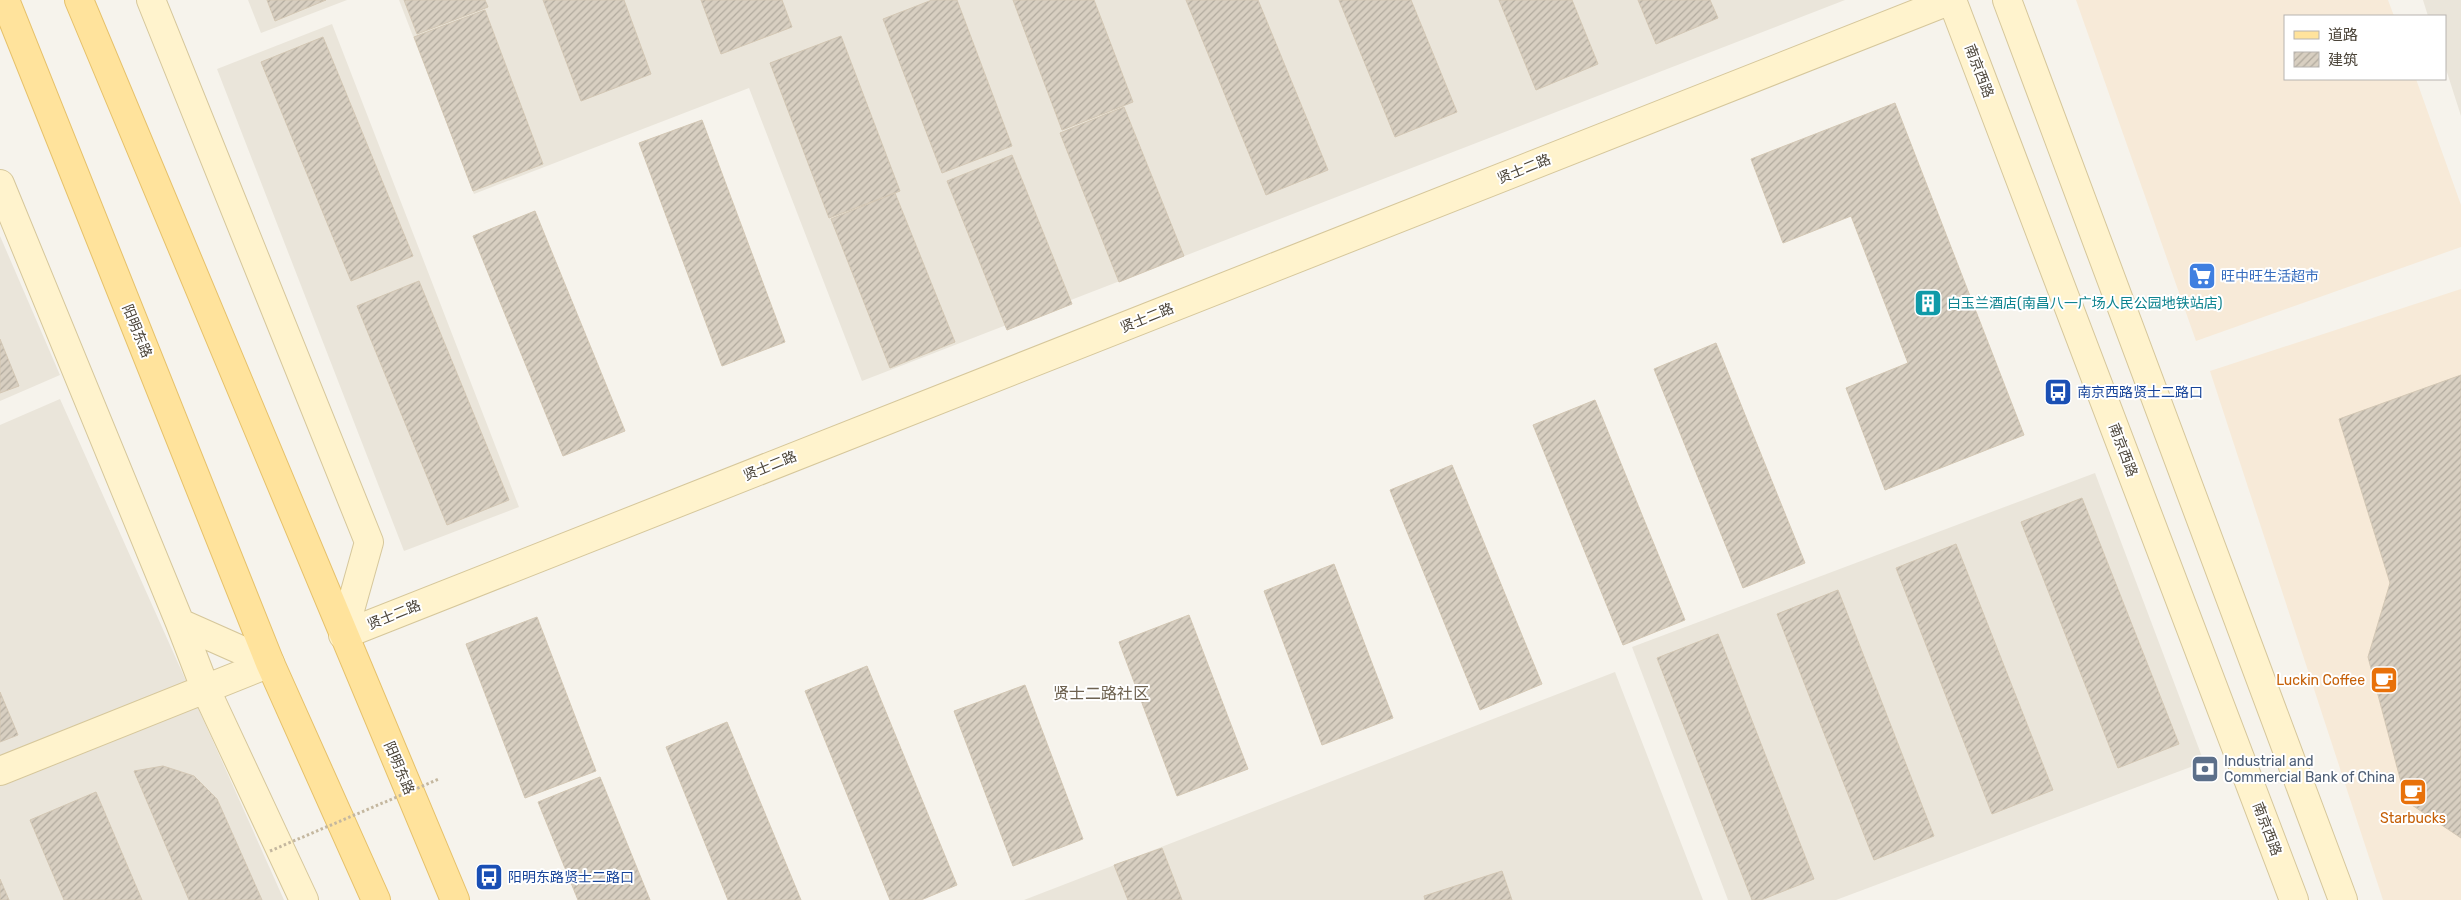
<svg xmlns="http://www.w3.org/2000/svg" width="2461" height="900" font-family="Rubik,'Noto Sans SC',sans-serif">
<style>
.residential{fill:#eae5da}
.commercial{fill:#f7ead8}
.building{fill:url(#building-hatch);stroke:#d3c7b4}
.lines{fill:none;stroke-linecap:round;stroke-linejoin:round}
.secondary-casing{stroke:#d6c79b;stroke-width:30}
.primary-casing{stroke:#e6c16a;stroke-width:30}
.secondary{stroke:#fff3cd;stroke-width:28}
.primary{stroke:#ffe39c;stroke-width:28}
.path-bridge{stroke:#c4b79f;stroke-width:3;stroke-dasharray:2.5 2.5;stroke-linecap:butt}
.labels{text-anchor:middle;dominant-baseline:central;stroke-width:4;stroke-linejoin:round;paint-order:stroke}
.street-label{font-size:14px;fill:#4b4439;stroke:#fff}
.shop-label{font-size:14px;fill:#366cbe;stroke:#fff;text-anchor:start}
.culture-label{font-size:14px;fill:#0d838f;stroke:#fff;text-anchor:start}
.transit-label{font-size:14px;fill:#164399;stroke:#fff;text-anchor:start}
.food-label{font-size:14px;fill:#c56008;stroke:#fff;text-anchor:end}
.service-label{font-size:14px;fill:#4e5e75;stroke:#fff;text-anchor:start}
.quarter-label{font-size:16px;fill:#6e6250;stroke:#fff}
</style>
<defs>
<pattern id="building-hatch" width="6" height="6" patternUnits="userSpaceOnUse" patternTransform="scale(1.25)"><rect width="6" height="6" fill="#d8cfc1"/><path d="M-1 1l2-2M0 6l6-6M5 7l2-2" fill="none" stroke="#b1aa9e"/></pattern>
</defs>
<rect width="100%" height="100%" fill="#f6f3ec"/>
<path class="residential" d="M248 0H347L261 33Z
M399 0H1845L862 381 749 88 474 194Z
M2423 0H2461V116L2445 66V16H2428Z
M332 24 519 507 404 551 217 69Z
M0 236 60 375 0 401Z
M60 399 284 900H0V425Z
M2095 473 2204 762 1836 900H1728L1632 647Z
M1615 672 1703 900H1024Z"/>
<path class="commercial" d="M2076 0H2388L2394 16H2285V79H2416L2461 205V247L2196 341Z
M2461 289V900H2383L2210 371Z"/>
<path class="building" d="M267 0H326L275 21Z
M404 0H485L488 7 417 34Z
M543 0H624L651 74 581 101Z
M701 0H782L792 27 721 54Z
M932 0H957L1012 146 942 173 883 19Z
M1013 0H1094L1133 102 1062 130Z
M1186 0H1258L1328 170 1266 195Z
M1339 0H1411L1457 112 1395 137Z
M1499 0H1572L1598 64 1536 90Z
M1638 0H1710L1718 18 1656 44Z
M485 10 543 164 473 191 414 37Z
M841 36 900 191 829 218 770 63Z
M323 37 413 256 351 281 261 62Z
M1895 103 2024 435 1885 490 1846 388 1908 363 1851 216 1783 243 1751 159Z
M1124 107 1184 256 1119 282 1060 133Z
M702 120 785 342 722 366 639 143Z
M1012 155 1072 304 1007 330 947 181Z
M895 193 955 342 890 368 831 219Z
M535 211 625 431 563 456 473 236Z
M419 281 509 500 447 525 357 306Z
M0 339 19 386 0 393Z
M1716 343 1805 563 1743 588 1654 369Z
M2461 375V838L2406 801 2368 657 2390 583 2339 419Z
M1595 400 1685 620 1623 645 1533 425Z
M1452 465 1542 684 1480 710 1390 490Z
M2082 498 2179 744 2118 768 2021 522Z
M1956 544 2053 790 1992 814 1896 568Z
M1334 564 1393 718 1322 745 1264 591Z
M1838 590 1934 836 1874 860 1777 614Z
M1189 615 1248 769 1177 796 1119 642Z
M537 617 596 771 525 798 466 644Z
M1718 634 1814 879 1761 900H1752L1657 658Z
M867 666 957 885 921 900H890L805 691Z
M1025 685 1083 839 1013 866 954 711Z
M0 692 18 735 0 742Z
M727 722 801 900H728L666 747Z
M163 766 194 776 217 799 262 900H189L134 771Z
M600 777 650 900H578L538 802Z
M96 792 142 900H64L30 820Z
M1162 848 1182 900H1128L1114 865Z
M1502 871 1512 900H1425L1424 896Z
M0 879 9 900H0Z"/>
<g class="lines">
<g class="secondary-casing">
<path id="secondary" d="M151 0 369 542 343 635
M1952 0 2294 900
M2007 0 2343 900
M0 184 180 623 270 663
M180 623 205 688 304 900
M343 635 1951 0
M0 771 270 663"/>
</g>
<g class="primary-casing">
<path id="primary" d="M5 0 270 663 376 900
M79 0 455 900"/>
</g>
<use href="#secondary" class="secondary"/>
<use href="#primary" class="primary"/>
<path class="path-bridge" d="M270 851 439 779"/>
</g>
<defs>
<g id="supermarket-square" transform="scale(1.4375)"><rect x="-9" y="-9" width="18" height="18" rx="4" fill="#3f7fe0" stroke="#fff"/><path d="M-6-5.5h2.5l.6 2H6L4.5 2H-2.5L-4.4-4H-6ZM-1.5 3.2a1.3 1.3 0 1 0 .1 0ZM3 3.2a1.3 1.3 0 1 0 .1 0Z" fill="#fff"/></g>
<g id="building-square" transform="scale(1.4375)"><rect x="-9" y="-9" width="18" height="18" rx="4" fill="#0f9aa8" stroke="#fff"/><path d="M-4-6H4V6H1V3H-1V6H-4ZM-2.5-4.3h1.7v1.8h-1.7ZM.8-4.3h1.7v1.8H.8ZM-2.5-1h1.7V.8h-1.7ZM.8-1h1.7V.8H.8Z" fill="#fff"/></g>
<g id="bus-square" transform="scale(1.4375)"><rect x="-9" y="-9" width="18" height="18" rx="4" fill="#1a4fb4" stroke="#fff"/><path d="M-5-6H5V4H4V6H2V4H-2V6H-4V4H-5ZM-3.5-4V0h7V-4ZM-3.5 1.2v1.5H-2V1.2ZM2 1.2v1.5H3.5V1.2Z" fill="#fff"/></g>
<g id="cafe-square" transform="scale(1.4375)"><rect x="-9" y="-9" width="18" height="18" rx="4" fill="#e8710a" stroke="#fff"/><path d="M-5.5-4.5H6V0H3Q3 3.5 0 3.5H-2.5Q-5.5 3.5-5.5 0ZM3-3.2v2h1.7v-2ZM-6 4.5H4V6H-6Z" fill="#fff"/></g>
<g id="bank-square" transform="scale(1.4375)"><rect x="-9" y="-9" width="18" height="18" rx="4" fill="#5c6f8a" stroke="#fff"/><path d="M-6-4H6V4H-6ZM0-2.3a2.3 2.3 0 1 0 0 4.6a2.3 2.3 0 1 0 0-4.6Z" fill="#fff"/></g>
</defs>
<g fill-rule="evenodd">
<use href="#supermarket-square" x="2202" y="276"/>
<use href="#building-square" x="1928" y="303"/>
<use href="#bus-square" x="2058" y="392"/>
<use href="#cafe-square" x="2384" y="680"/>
<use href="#bank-square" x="2205" y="769"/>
<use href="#cafe-square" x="2413" y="792"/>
<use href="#bus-square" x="489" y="877"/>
</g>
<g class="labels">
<g class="street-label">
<text transform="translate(1979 71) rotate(69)">南京西路</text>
<text transform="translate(1524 169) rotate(-22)">贤士二路</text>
<text transform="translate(1147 318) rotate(-22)">贤士二路</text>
<text transform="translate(137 331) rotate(68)">阳明东路</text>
<text transform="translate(2123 450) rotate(69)">南京西路</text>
<text transform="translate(770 466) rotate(-22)">贤士二路</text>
<text transform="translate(394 615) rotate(-22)">贤士二路</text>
<text transform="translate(399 768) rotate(67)">阳明东路</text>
<text transform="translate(2267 829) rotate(69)">南京西路</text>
</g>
<g class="shop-label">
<text x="2221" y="276">旺中旺生活超市</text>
</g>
<g class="culture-label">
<text x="1947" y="303">白玉兰酒店(南昌八一广场人民公园地铁站店)</text>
</g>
<g class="transit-label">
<text x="2077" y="392">南京西路贤士二路口</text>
<text x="508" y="877">阳明东路贤士二路口</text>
</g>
<g class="food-label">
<text x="2365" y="680">Luckin Coffee</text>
<text x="2413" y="818" text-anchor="middle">Starbucks</text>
</g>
<g class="service-label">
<text x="2224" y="761">Industrial and<tspan x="2224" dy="16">Commercial Bank of China</tspan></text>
</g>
<g class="quarter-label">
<text x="1101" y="693">贤士二路社区</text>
</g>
</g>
<rect x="2284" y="15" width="162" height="65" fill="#ffffff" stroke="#b7b4b0"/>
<rect x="2294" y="31" width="25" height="8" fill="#ffe39c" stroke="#b7b4b0"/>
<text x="2328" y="40" font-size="15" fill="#4b4439">道路</text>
<rect x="2294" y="52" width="25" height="15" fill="url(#building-hatch)" stroke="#b7b4b0"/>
<text x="2328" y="65" font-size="15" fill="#4b4439">建筑</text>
</svg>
